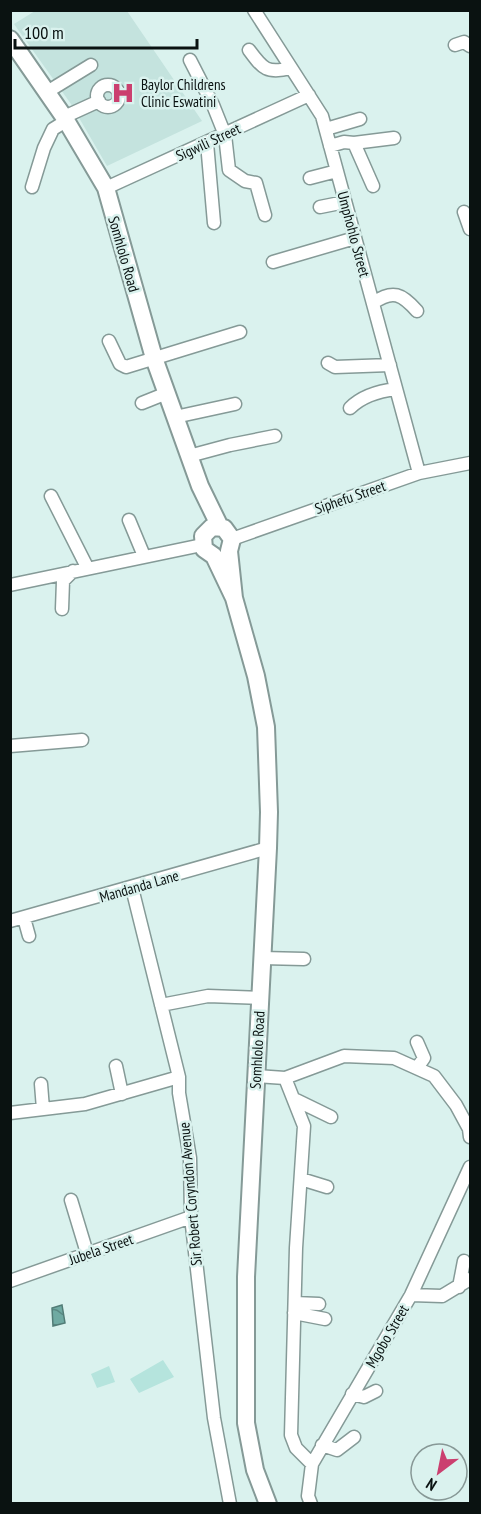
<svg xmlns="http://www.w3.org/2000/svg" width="481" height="1514" font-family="'PT Sans Narrow',sans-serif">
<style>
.built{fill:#c4e3de}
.green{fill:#b5e4dd}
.water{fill:url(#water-waves);stroke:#517c76;stroke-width:1.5}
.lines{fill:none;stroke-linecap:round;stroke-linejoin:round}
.minor-casing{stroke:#859a97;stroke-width:15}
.major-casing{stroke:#859a97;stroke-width:20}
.minor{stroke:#fff;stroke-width:12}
.major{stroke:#fff;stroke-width:16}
.labels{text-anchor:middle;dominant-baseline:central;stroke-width:5;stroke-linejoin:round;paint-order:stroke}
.poi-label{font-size:15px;fill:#0a1211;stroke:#daf2ee;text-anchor:start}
.street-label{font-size:15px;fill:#0a1211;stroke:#daf2ee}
</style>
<defs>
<pattern id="water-waves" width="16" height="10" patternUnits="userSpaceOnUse" patternTransform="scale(1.5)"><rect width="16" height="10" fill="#6faaa2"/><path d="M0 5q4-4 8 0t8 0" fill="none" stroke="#598983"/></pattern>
</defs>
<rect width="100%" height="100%" fill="#daf2ee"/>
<path class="built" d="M35 11H127L202 121 107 166 71 104 14 24Z"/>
<path class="green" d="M163 1360 174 1377 139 1393 130 1379Z
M109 1366 115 1382 97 1388 91 1374Z"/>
<path class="water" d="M62 1305 65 1323 53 1326 52 1308Z"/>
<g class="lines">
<g class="minor-casing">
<path id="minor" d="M254 10 322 116 419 473
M455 45 464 42 470 46
M249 50C263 69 267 74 291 68
M190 60 213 105 225 135 229 170 245 181 256 183 265 215
M97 96a11 11 0 1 1 22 0a11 11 0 1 1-22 0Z
M47 92 91 65
M64 117 99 101
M326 129 360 119
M207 143 214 223
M354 143 394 138
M330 146 344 142 354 143 373 186
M310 178 337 171
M32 187 44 148 53 129 66 121
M106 188 309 95
M320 207 345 202
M464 212 470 229
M273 262 355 238
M373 303C393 289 402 294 417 311
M109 341 120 364 126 367 240 332
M328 363 335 367 390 365
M142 403 167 393
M350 408C362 396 379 391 396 389
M175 417 235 404
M189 456 230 445 275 436
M51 496 87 567
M129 520 144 556
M232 539 419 473 470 463
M10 585 202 545
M62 609 63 581 73 571
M10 746 82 740
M132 888 179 1077V1093L190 1158 191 1217 214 1418 230 1504
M24 918 29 936
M10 921 268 848
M262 958 304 959
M161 1005 208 996 260 998
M116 1066 122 1094
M417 1068 424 1058 417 1042
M256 1076 285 1078 344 1056 394 1058 434 1076 456 1105 469 1129 470 1137
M285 1078 304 1126 296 1248 291 1435 296 1448 312 1464
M41 1084 43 1109
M294 1099 331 1117
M10 1113 85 1104 179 1077
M301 1179 327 1187
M71 1200 87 1253
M10 1281 191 1217
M459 1287 464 1261
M411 1295 442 1296 470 1279
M295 1303 319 1304
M294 1313 325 1319
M352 1394 364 1397 376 1391
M322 1445 337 1450 354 1437
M311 1504 308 1496 312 1464 411 1295 470 1167"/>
</g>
<g class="major-casing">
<path id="major" d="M10 39 64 117 106 188 154 358 200 486 220 527
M234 598 229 551 232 539 224 528 212 527 203 536 204 549 214 556 234 598 256 676 266 727 269 812 268 848 246 1277V1423L255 1470 268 1504"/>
</g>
<use href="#minor" class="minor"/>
<use href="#major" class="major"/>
</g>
<defs>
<g id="hospital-bare" transform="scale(1.8)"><path d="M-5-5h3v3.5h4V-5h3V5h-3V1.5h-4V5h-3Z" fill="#cb3f6f" stroke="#daf2ee" stroke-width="2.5" paint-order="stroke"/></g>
</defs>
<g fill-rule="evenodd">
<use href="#hospital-bare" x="123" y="93"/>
</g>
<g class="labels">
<g class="poi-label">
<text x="141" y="84">Baylor Childrens<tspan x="141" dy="17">Clinic Eswatini</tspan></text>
</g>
<g class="street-label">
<text transform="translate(208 142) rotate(-25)">Sigwili Street</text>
<text transform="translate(354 234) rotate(75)">Umphohlo Street</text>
<text transform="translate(124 254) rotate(74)">Somhlolo Road</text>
<text transform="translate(350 497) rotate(-19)">Siphefu Street</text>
<text transform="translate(139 886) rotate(-16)">Mandanda Lane</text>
<text transform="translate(257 1050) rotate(-87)">Somhlolo Road</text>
<text transform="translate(190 1194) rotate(-95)">Sir Robert Coryndon Avenue</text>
<text transform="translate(101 1249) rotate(-19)">Jubela Street</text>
<text transform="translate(387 1336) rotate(-60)">Mgobo Street</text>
</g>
</g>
<rect width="481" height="1514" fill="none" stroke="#0a1211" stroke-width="24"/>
<g transform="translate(439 1472) rotate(212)"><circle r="28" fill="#daf2ee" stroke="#879896" stroke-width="1.5"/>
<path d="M0-4.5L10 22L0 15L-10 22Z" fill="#cb3f6f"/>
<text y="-9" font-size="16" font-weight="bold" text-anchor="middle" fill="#0a1211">N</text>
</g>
<path d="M15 39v9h182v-9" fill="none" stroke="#0a1211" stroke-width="3"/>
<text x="24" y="39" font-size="18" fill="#0a1211" stroke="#daf2ee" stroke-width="4.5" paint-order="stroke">100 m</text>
</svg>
